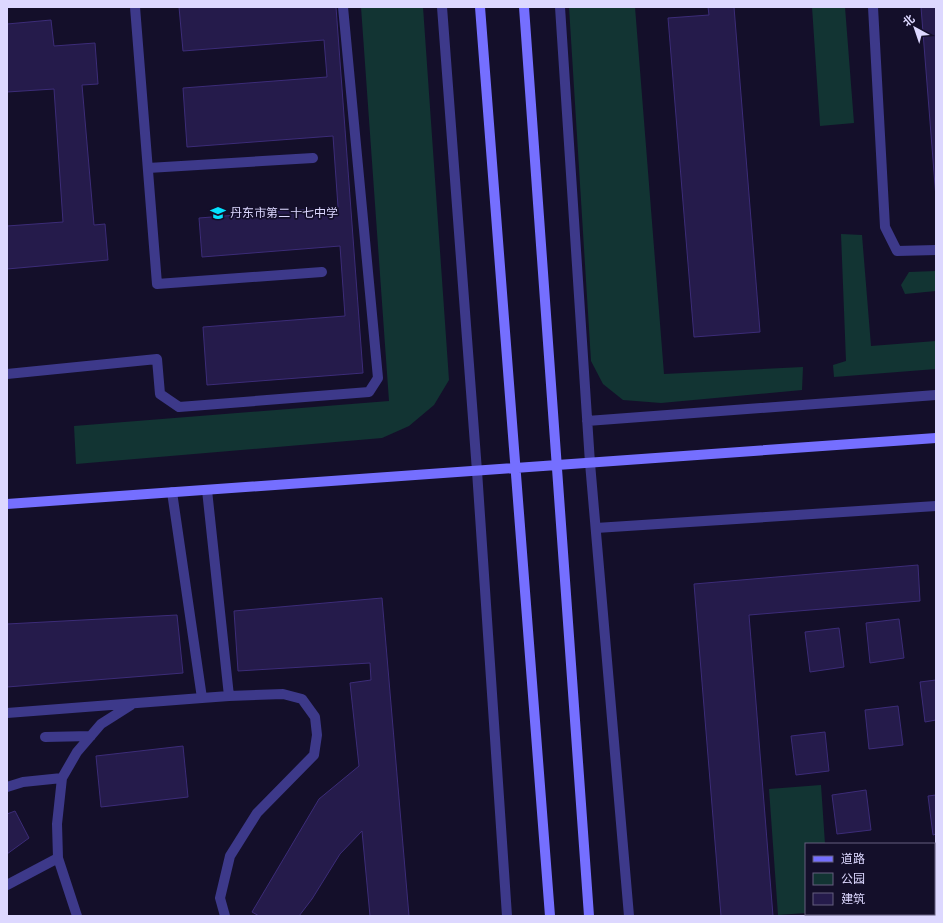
<svg xmlns="http://www.w3.org/2000/svg" width="943" height="923" font-family="Signika,'Noto Sans SC',sans-serif">
<style>
.green{fill:#123433}
.building{fill:#251b4b;stroke:#3c2c78}
.lines{fill:none;stroke-linecap:round;stroke-linejoin:round}
.street{stroke:#3d398a;stroke-width:10}
.secondary{stroke:#756fff;stroke-width:10}
.labels{text-anchor:middle;dominant-baseline:central;stroke-width:3.5;stroke-linejoin:round;paint-order:stroke}
.poi-label{font-size:12px;fill:#ddd8ff;stroke:#140f2a;text-anchor:start}
</style>
<rect width="100%" height="100%" fill="#140f2a"/>
<path class="green" d="M361 7H423L449 380 434 405 409 426 382 438 76 464 74 426 389 401Z
M569 7H635L664 374 803 367 802 390 661 403 623 400 603 384 591 361Z
M812 7H845L854 123 820 126Z
M841 234 862 235 871 346 936 341V369L834 377 833 365 846 361Z
M936 271V291L905 294 901 285 909 272Z
M821 785 825 844H806V913L778 915 769 789Z"/>
<path class="building" d="M179 7H336L363 373 207 385 203 327 345 316 340 246 202 257 199 218 338 207 333 136 187 147 183 88 327 77 324 40 183 51Z
M708 7H734L760 332 694 337 668 18 709 15Z
M921 7H936V198Z
M51 20 54 46 95 43 98 84 82 85 94 225 105 224 108 260 7 269V226L63 222 54 89 7 92V24Z
M918 565 920 601 749 615 773 916H721L694 584Z
M382 598 409 916H370L362 831 340 854 312 899 299 916H259L252 912 319 799 359 766 350 683 371 680 370 663 238 671 234 611Z
M177 615 183 673 7 687V624Z
M899 619 904 658 870 663 866 623Z
M839 628 844 667 810 672 805 632Z
M936 680V720L925 722 920 682Z
M898 706 903 745 869 749 865 710Z
M825 732 829 771 796 775 791 736Z
M183 746 188 797 101 807 96 756Z
M866 790 871 830 837 834 832 795Z
M936 795V834L933 835 928 796Z
M15 811 29 838 7 854V814Z"/>
<g class="lines">
<path class="street" d="M135 7 157 284 322 272
M442 7 477 471 507 916
M560 7 590 463 629 916
M873 7 885 227 897 251 936 250
M148 168 313 158
M7 374 157 359 160 394 179 407 369 392 378 378 343 7
M587 421 936 395
M207 490 229 696 283 694 302 699 315 717 317 735 314 755 257 813 230 856 220 898 225 916
M596 528 936 506
M202 698 229 696
M7 713 202 698 172 492
M45 737 91 736
M62 778 77 752 101 724 131 705
M7 787 23 782 62 778 57 824 58 858 7 885
M58 858 77 916"/>
<path class="secondary" d="M480 7 550 916
M524 7 589 916
M7 504 936 438"/>
</g>
<defs>
<g id="school-bare" transform="scale(1.2)"><path d="M0-5L7-2L0 1L-7-2ZM-4 1L0 2.5L4 1V4Q0 6-4 4Z" fill="#04e2ff" stroke="#140f2a" stroke-width="2.5" paint-order="stroke"/></g>
</defs>
<g fill-rule="evenodd">
<use href="#school-bare" x="218" y="213"/>
</g>
<g class="labels">
<g class="poi-label">
<text x="230" y="213">丹东市第二十七中学</text>
</g>
</g>
<rect width="943" height="923" fill="none" stroke="#ddd8ff" stroke-width="16"/>
<rect x="805" y="843" width="130" height="72" fill="#140f2a" stroke="#645f7f"/>
<rect x="813" y="856" width="20" height="6" fill="#756fff" stroke="#645f7f"/>
<text x="841" y="863" font-size="12" fill="#ddd8ff">道路</text>
<rect x="813" y="873" width="20" height="12" fill="#123433" stroke="#645f7f"/>
<text x="841" y="883" font-size="12" fill="#ddd8ff">公园</text>
<rect x="813" y="893" width="20" height="12" fill="#251b4b" stroke="#645f7f"/>
<text x="841" y="903" font-size="12" fill="#ddd8ff">建筑</text>
<g transform="translate(915 28) rotate(320)" stroke="#140f2a" stroke-width="3" paint-order="stroke">
<path d="M0-3L7 15L0 10L-7 15Z" fill="#ddd8ff"/>
<text y="-6" font-size="11" font-weight="bold" text-anchor="middle" fill="#ddd8ff">北</text>
</g>
</svg>
